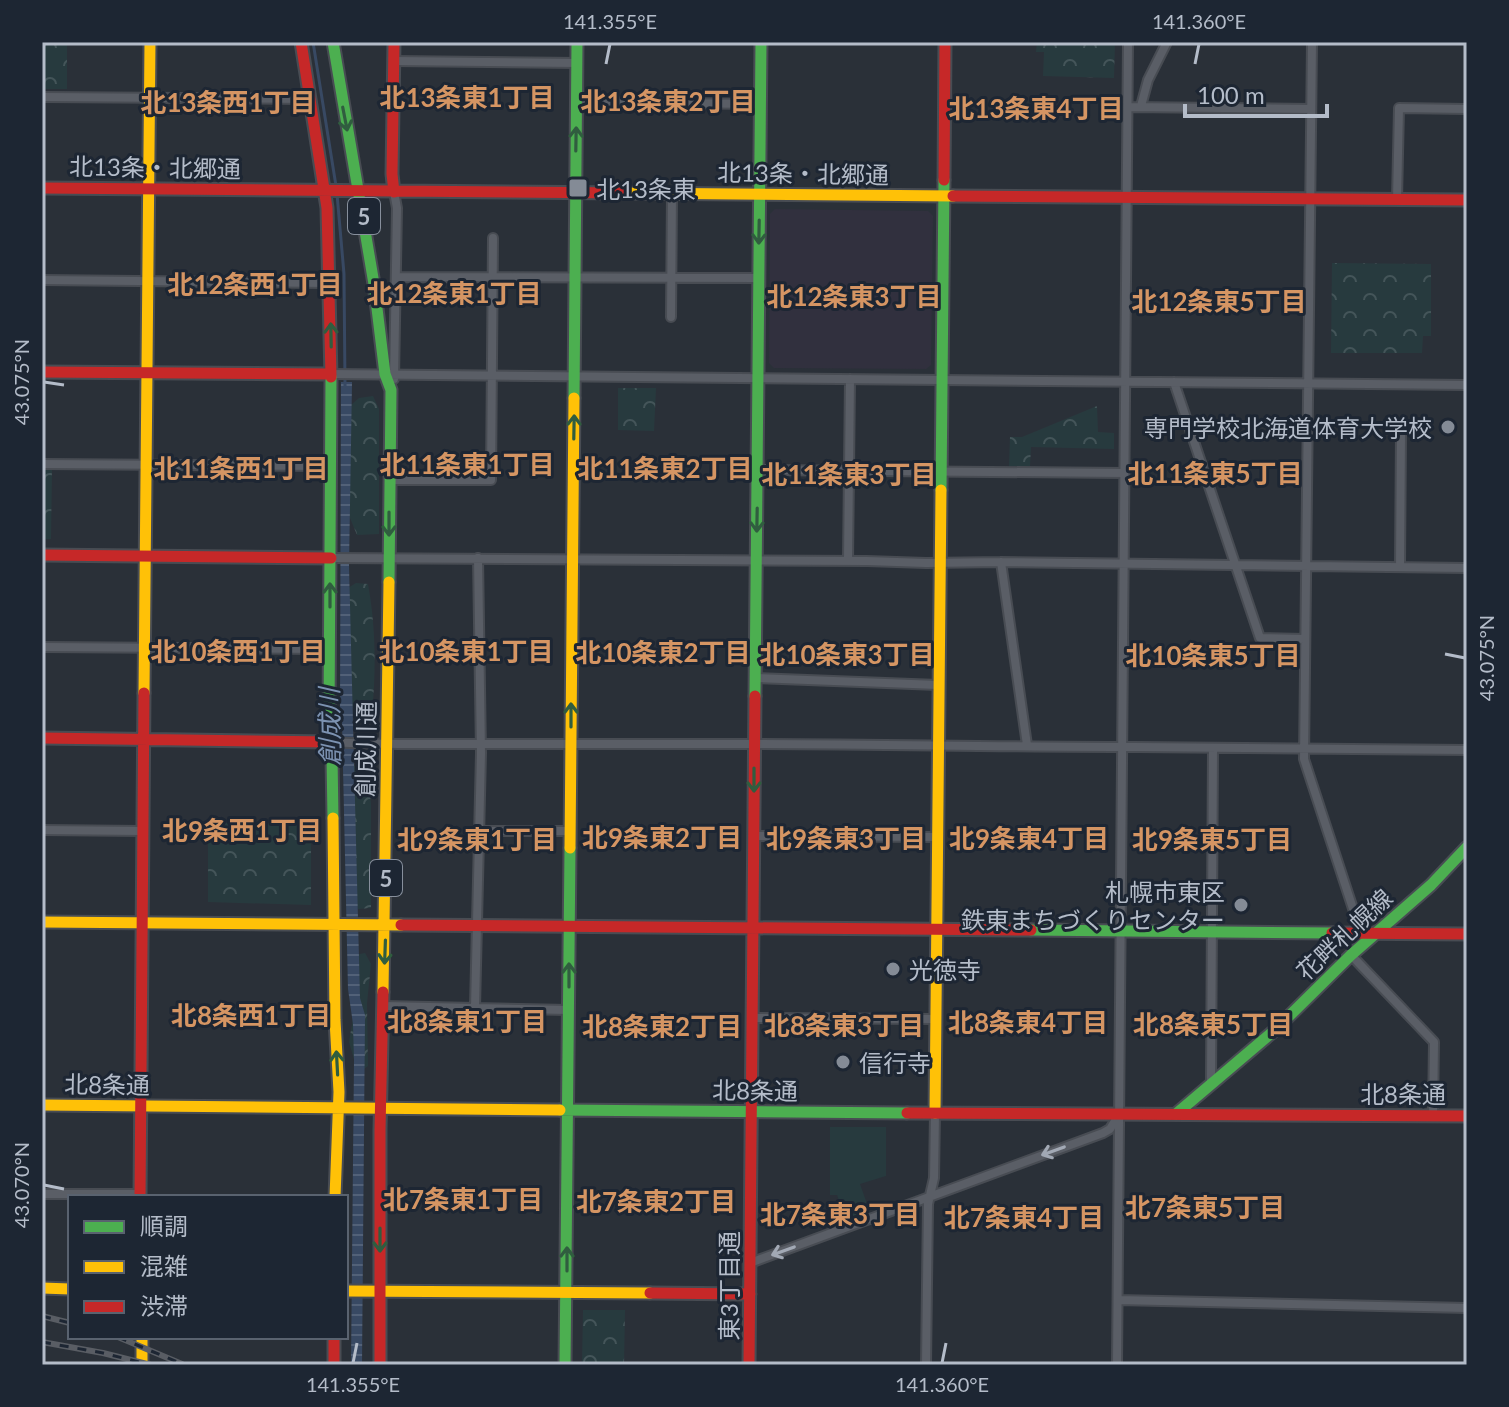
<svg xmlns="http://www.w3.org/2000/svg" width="1509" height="1407" font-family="Lato,'Noto Sans JP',sans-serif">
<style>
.medical{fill:#31303e}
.grass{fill:#273a3e}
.forest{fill:url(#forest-crowns)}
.water{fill:url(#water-rules)}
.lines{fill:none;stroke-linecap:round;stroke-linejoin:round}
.stream{stroke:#384963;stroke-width:3}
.street-casing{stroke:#484c53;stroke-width:12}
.fast-casing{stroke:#484c53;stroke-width:15}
.slow-casing{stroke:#484c53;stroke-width:15}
.jam-casing{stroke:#484c53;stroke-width:15}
.street{stroke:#5a5e66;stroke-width:8}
.fast{stroke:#4caf50;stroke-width:11}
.slow{stroke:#ffc107;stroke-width:11}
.jam{stroke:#c62828;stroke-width:11}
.rail-casing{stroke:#595d64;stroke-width:6}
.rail{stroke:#1d2633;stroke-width:3;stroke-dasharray:9;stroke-linecap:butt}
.oneway{stroke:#305d3f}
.oneway2{stroke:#a2a9b5}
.ticks{fill:none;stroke:#b4bcc9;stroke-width:3}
.poi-dot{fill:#848b96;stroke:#1d2633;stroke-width:3}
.labels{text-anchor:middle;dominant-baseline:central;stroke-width:6;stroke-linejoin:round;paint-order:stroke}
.shield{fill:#1d2633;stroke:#878f9c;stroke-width:2}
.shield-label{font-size:22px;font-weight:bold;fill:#b4bcc9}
.street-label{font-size:24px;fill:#b4bcc9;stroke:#1d2633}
.poi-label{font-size:24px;fill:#b4bcc9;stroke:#1d2633;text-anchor:start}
.neighbourhood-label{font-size:26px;font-weight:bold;fill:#d59563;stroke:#1d2633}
.water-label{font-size:26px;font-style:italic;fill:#7c92b1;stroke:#1d2633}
.neatline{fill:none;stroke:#b4bcc9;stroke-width:3}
.ticks-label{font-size:20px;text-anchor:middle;fill:#b4bcc9}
</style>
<defs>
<pattern id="forest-crowns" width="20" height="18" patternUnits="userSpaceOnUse" patternTransform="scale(2)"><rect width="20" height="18" fill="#273a3e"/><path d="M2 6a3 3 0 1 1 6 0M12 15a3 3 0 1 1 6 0" fill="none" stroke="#445559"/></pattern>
<pattern id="water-rules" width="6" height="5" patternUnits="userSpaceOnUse" patternTransform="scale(2)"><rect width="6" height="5" fill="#384963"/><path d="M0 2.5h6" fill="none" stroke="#526178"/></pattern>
</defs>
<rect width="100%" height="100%" fill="#2a3038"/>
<path class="medical" d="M775 209 928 211 933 216 931 365 926 369 774 368 769 363 770 214Z"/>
<path class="grass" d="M830 1127H886V1176L860 1184 870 1212 846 1220 837 1195H830Z"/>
<path class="forest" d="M42 42H67V89H42Z
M1037 42H1115L1114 78 1043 76 1044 52H1036Z
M1332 263 1431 264V336H1423L1422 353H1331Z
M618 388H656L654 431 618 430Z
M373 396 379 409V534L357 535 348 513 350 406 359 398Z
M1097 406 1098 432 1114 433V449L1031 447 1030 466H1009L1010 437H1022Z
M42 469H52L51 539H42Z
M356 583 368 584C376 628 376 670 372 715H357L344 692 348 588Z
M353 766 366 767 371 803V908L358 909 348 877Z
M283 821H311V905L208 902V828H221L222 823H283Z
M365 953 371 964 367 1003 368 1066 358 1073 349 1042 353 1018 355 955Z
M583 1310H625L624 1365H582Z"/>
<path class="water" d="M341 382H352L349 566 360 998 365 1015 362 1365H351L354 1060 353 1024 348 989 342 723 340 716Z"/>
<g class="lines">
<path class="stream" d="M313 42 336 186
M337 194 344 274 345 386"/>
<g class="street-casing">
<path id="street" d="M1312 42 1304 759 1359 927 1368 931
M394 61 577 63
M42 97 310 99
M577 102 760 104
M1141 106 1148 80 1167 42
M1128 107 1311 109
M1397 200 1399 108 1467 109
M396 277 759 278
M42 280 329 283
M671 317 672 194
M331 374 1467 385
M394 379 397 208 394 192
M1174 382 1260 638 1305 639
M42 464 331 466
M758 470 1124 473
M389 480H491L493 238
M331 558 867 561 926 563 1001 562 1467 568
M848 561 850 379
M1001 562 1027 745
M1400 567 1401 433
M42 647 330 649
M755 678 938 685
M331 742C379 745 428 744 476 744 545 744 613 744 682 744 834 743 985 747 1137 747L1467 750
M42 830 143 831
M478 831H571
M754 836 938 837
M1351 955 1434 1042 1433 1115
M383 1006 568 1010
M475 1008 481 753 478 558
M752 1018 935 1019
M1211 1082 1213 749
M42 1194H140
M750 1263 1103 1133 1110 1129 1118 1116
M1118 1300 1467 1308
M926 1365 928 1204 934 1178 935 1113
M1117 1365 1128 42"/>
</g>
<g class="fast-casing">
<path id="fast" d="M333 42 374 284 385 374 391 390 389 582
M331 377 329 719 332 757 333 818
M574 398 577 42
M941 490 944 180
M755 696 761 42
M1031 930 1332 933
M560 1110 907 1113
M1176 1114 1275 1030 1351 955 1431 885 1467 847
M565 1365 570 848"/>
</g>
<g class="slow-casing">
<path id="slow" d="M625 193 953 196
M144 693 150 42
M333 818 335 1020 339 1092 335 1197
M570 848 574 398
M42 922 401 925
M383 992 389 582
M42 1105 560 1110
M935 1113 941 490
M42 1288 70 1289
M346 1291 650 1293
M142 1337V1365"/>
</g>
<g class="jam-casing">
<path id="jam" d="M301 42 327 208 331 377
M394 42 392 174 394 192
M944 180 945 42
M42 188 625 193
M953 196 1467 200
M42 372 331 374
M42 555 331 558
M42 738 331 742
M401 925 1031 930
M1332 933 1467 934
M907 1113 1467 1116
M140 1197 144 693
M650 1293 750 1294
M334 1337V1365
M380 1365V1130L383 992
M749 1365 755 696"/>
</g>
<use href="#street" class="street"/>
<use href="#fast" class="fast"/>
<use href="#slow" class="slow"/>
<use href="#jam" class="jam"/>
<g class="rail-casing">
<path id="rail" d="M42 1316 70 1323
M118 1337 182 1364
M42 1342 103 1353 151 1365"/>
</g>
<use href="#rail" class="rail"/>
</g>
<defs><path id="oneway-shaft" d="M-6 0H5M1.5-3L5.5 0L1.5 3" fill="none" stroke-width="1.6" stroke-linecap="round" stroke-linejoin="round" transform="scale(2)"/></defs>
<g class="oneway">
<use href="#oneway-shaft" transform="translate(345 119) rotate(79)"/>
<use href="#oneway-shaft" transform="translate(576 139) rotate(-89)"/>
<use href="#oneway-shaft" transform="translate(759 232) rotate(91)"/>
<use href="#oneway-shaft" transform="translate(331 335) rotate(-91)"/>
<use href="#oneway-shaft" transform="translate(574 427) rotate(-89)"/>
<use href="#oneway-shaft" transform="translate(757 520) rotate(91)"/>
<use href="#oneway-shaft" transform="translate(389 524) rotate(90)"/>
<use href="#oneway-shaft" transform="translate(330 595) rotate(-90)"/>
<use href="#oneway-shaft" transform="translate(571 715) rotate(-90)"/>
<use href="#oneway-shaft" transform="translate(754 780) rotate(90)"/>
<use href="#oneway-shaft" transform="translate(385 952) rotate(92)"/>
<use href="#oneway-shaft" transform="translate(569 975) rotate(-90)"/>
<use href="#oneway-shaft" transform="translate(337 1063) rotate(-93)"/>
<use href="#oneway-shaft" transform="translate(380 1240) rotate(90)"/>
<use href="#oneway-shaft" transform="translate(567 1259) rotate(-90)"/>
</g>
<g class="oneway2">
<use href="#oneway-shaft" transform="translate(1053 1151) rotate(160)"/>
<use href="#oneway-shaft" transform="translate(783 1251) rotate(160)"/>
</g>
<path class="ticks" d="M606 64 610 44M1195 64 1199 44M44 382 64 385M1445 654 1465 658M44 1185 64 1189M353 1363 357 1343M942 1363 946 1343"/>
<g class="poi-dot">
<rect x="568" y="178" width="20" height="20" rx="4"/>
<circle cx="1448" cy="427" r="8"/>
<circle cx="1241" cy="905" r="8"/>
<circle cx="893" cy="969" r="8"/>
<circle cx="843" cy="1062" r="8"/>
</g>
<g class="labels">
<g class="shield">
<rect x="348" y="198" width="32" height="36" rx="6"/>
<rect x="370" y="860" width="32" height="36" rx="6"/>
</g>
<g class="shield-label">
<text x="364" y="216">5</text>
<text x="386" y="878">5</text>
</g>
<g class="street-label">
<text transform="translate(155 167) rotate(1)">北13条・北郷通</text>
<text transform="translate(803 173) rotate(1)">北13条・北郷通</text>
<text transform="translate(365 749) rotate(-89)">創成川通</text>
<text transform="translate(1344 934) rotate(-43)">花畔札幌線</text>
<text transform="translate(107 1084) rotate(1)">北8条通</text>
<text transform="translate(755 1090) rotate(1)">北8条通</text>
<text x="1403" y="1093">北8条通</text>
<text transform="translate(728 1286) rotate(-90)">東3丁目通</text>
</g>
<g class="poi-label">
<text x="596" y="188">北13条東</text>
<text x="1432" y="427" text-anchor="end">専門学校北海道体育大学校</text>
<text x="1225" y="891" text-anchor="end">札幌市東区<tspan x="1225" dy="28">鉄東まちづくりセンター</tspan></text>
<text x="909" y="969">光徳寺</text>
<text x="859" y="1062">信行寺</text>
</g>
<g class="neighbourhood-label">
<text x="467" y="97">北13条東1丁目</text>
<text x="668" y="101">北13条東2丁目</text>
<text x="228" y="102">北13条西1丁目</text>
<text x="1036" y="108">北13条東4丁目</text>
<text x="255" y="284">北12条西1丁目</text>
<text x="454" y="293">北12条東1丁目</text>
<text x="854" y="296">北12条東3丁目</text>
<text x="1219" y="301">北12条東5丁目</text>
<text x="467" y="464">北11条東1丁目</text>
<text x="241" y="468">北11条西1丁目</text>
<text x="665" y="468">北11条東2丁目</text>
<text x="1215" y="473">北11条東5丁目</text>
<text x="849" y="474">北11条東3丁目</text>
<text x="238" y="651">北10条西1丁目</text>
<text x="466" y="651">北10条東1丁目</text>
<text x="663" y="652">北10条東2丁目</text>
<text x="847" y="654">北10条東3丁目</text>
<text x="1213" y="655">北10条東5丁目</text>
<text x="242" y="830">北9条西1丁目</text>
<text x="662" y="837">北9条東2丁目</text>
<text x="846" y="838">北9条東3丁目</text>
<text x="1029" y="838">北9条東4丁目</text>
<text x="477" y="839">北9条東1丁目</text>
<text x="1212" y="839">北9条東5丁目</text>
<text x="251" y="1015">北8条西1丁目</text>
<text x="467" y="1021">北8条東1丁目</text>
<text x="1028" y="1022">北8条東4丁目</text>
<text x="1213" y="1024">北8条東5丁目</text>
<text x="844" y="1025">北8条東3丁目</text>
<text x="662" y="1026">北8条東2丁目</text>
<text x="463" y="1199">北7条東1丁目</text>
<text x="656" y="1201">北7条東2丁目</text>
<text x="1205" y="1207">北7条東5丁目</text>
<text x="840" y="1214">北7条東3丁目</text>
<text x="1024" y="1217">北7条東4丁目</text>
</g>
<g class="water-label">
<text transform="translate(329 727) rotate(-91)">創成川</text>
</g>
</g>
<rect width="1509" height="1407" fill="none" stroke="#1d2633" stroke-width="88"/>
<rect x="68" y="1195" width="280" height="144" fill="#1d2633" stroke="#59626f" stroke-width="2"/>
<rect x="84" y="1221" width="40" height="12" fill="#4caf50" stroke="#59626f" stroke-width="2"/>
<text x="140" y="1235" font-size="24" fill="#b4bcc9">順調</text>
<rect x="84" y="1261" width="40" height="12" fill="#ffc107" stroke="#59626f" stroke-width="2"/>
<text x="140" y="1275" font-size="24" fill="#b4bcc9">混雑</text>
<rect x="84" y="1301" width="40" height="12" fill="#c62828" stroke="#59626f" stroke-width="2"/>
<text x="140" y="1315" font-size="24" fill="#b4bcc9">渋滞</text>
<path d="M1185 104v12h142v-12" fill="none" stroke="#b4bcc9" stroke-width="4"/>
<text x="1197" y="104" font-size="24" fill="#b4bcc9" stroke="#1d2633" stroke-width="6" paint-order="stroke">100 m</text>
<rect x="44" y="44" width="1421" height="1319" class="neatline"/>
<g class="ticks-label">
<text x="610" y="29">141.355°E</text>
<text x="1199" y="29">141.360°E</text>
<text transform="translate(22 382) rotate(-90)" y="7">43.075°N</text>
<text transform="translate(1487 658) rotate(-90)" y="7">43.075°N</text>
<text transform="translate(22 1185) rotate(-90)" y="7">43.070°N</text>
<text x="353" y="1392">141.355°E</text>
<text x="942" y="1392">141.360°E</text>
</g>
</svg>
